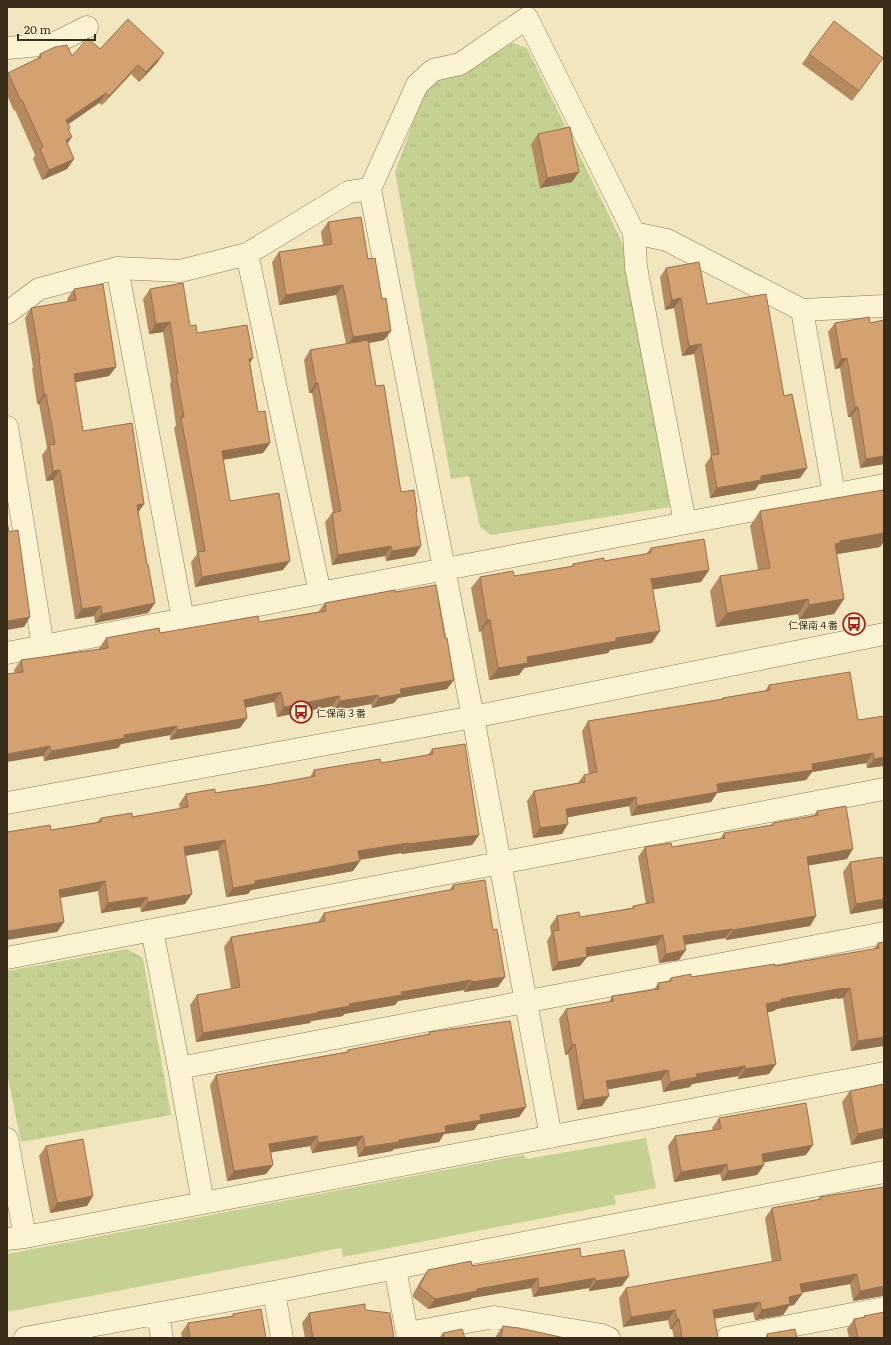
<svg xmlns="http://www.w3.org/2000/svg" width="891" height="1345" font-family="Literata,'Noto Sans JP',serif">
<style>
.grass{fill:#c5d192}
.park{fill:url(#park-tufts)}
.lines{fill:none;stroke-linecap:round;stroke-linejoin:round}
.minor-casing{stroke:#8c7655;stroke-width:23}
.minor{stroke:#fcf3d3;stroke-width:22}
.wall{fill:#b68a61}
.shaded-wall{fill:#94714f}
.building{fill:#d4a171;stroke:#94714f}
.labels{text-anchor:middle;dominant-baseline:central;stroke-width:3;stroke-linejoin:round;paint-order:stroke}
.poi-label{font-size:10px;fill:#3a2d1b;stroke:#f9f0cf;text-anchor:end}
</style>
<defs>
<pattern id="park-tufts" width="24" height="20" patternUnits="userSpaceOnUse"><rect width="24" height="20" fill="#c5d192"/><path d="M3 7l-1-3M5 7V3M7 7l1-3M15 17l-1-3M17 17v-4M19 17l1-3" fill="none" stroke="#aab47d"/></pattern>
</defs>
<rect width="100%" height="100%" fill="#f2e6bf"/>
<path class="grass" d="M646 1138 656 1188 614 1196 616 1204 343 1257 341 1248 7 1312V1254L523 1155 527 1159Z"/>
<path class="park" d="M512 43 527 48 622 242 670 507 491 535 480 527 469 476 451 479 395 172 426 87 442 77 464 73Z
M127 949 143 958 171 1115 21 1142 7 1074V971Z"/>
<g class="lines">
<g class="minor-casing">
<path id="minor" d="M7 48 53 44 87 27
M370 189 473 717 551 1137
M634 233 636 267 685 523
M247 254 320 593
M117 268 183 619
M802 310 834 494
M7 313 39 289 117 268 180 271 247 254 349 192 370 189 417 85 433 70 460 64 527 18 634 233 667 240 802 310 884 306
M7 427 43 646
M7 653 884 485
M7 803 473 717 884 634
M152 930 179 1068 203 1203
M7 958 884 789
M179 1068 884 933
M7 1139 25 1237
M7 1239 25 1237 884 1073
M395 1268 408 1338
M274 1292 282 1338
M158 1314 162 1338
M408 1333 494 1317 602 1335 609 1338
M25 1338 274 1292 884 1172
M727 1338 884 1308"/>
</g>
<use href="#minor" class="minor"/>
</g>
<path class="wall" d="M100 49 157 63 139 82 131 74 102 105 99 103 68 124 69 130 67 144 74 159 67 169 42 180 33 159 35 155 15 110 14 111 7 95V73H8L37 59 40 54 72 56Z
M809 54 876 68 852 101 802 64Z
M538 134 572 182 540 188 531 144Z
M328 222 368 259 382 299 391 331 384 340 369 343 376 386 401 492 416 514 415 556 386 561 385 556 332 565 325 522 332 513H333L312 393H309L304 360 310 350 346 344 336 295 279 305 272 262 279 252 323 245 321 232Z
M666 268 707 304 784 396 807 468 800 478 759 484 755 490 710 498 705 465 711 456 694 354 682 356 674 308 665 310 660 277Z
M74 289 116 367 109 376 75 382 83 431 144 504 138 512 147 564 155 603 148 613 95 623 94 616 75 619 53 480 46 481 42 455 47 448 39 404H37L32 369 33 367 25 318 31 308 68 302 67 299Z
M150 289 197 333 253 358 250 363 258 412 270 443 263 453 223 460 230 501 283 570 195 587 191 562 197 554 189 508 174 428 176 425 170 384 171 382 163 332 149 334 143 299Z
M884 320V464L860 468 851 417H848L840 368 835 369 828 332 835 323H870Z
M884 495V541L880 547 836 554 844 599 834 614 799 620 798 614 716 627 710 591 720 576 758 570 750 526 760 511Z
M651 548 709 570 701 582 653 589 652 643 610 650 608 653 524 668 519 675 489 680 481 631 479 632 471 588 480 577 514 576 571 567 573 564 604 561 646 554Z
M395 592 447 689 398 698 394 703 372 708 371 704 333 711 332 706 277 717 274 702 245 708 247 718 240 728 170 740V735L121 744 118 748 44 761 43 756 15 673 14 670 21 660 99 649V648L106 638 160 633 259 622 318 612 325 603Z
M769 685 858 720 884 716V766L867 768 866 763 812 772 806 780 717 793 711 802 631 816 629 806 567 817 562 834 533 838 527 801 534 791 578 783 584 775 589 774 582 731 588 721 722 699 723 698 765 691Z
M432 749 479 835 472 845 401 854V853L359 860 360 861 353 871 251 890 248 894 226 897 218 850 185 856V904L141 912 140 907 101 913 98 891 60 898 64 922 57 932 51 830 97 822 101 818 132 817 180 809 179 804 186 794 215 793 272 784 310 777 314 770 381 763 428 755Z
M817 811 847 859 808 865 816 916 810 926 726 940 725 938 685 945 679 960 659 963 656 945 587 957 580 966 552 971 547 941 551 934 550 926 557 916 580 917 632 908 633 906 646 904 638 857 645 847H672L720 839 724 833 771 825 773 823 814 816Z
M882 859H884V908L850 914 843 872 850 862Z
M453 885 498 987 464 992V990L398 1001 395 1005 344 1014 343 1016 311 1021 310 1023 196 1042 190 1005 197 995 231 989 224 947 231 937 318 922 324 913 450 890Z
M884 942V1045L883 1046 851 1051 843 998 837 999V998L776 1009 774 1011 767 1012 769 1074 738 1079V1076L692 1084 690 1087 663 1092 661 1080 608 1089 602 1106 577 1110 568 1054 565 1055 559 1019 566 1009 609 1002 612 996 654 990 658 983 668 981 671 978 691 977 775 966 874 949 878 943Z
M429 1032 526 1107 519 1117 478 1124 474 1130 444 1134 439 1142 394 1149 392 1151 358 1157 356 1146 312 1153 310 1146 271 1152 273 1165 266 1174 227 1181 210 1085 216 1075 346 1052 348 1050 428 1034Z
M884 1084V1138L851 1145 842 1102 850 1091Z
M719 1118 806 1155 764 1162V1165L757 1175 722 1181 720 1174 674 1182 668 1146 675 1136 713 1130 712 1128Z
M46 1146 87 1206 50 1213 39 1156Z
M820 1197 882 1296 853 1301 850 1284 801 1293 802 1294 794 1305 789 1306 783 1315 755 1320 753 1312 714 1319 718 1338H674L672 1329H670L668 1320 623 1327 619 1298 626 1288 772 1262 765 1218 772 1208 818 1200Z
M581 1257 622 1286 589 1291V1288L533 1297 531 1288 472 1298 470 1300 428 1309 413 1297V1294L421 1280 428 1270Z
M365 1310 394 1338H305L302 1323 309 1313Z
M233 1314 266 1338H182L181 1333 188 1323 232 1316Z
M864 1316 884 1338H849L847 1329 854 1319 863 1318Z
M503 1326 565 1338H496V1336Z
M443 1333 465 1338H439Z
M767 1334 797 1338H765Z"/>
<path class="shaded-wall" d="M164 53 157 63 139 82 146 72Z
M883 58 876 68 852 101 859 91Z
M138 65 131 74 102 105 109 96Z
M106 93 99 103 60 130 66 120Z
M72 137 65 147 66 140Z
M74 159 67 169 42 180 49 170Z
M579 172 572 182 540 188 547 178Z
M343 285 336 295 279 305 286 295Z
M681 298 674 308 665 310 672 300Z
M170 322 163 332 149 334 156 324Z
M391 331 384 340 346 347 353 337Z
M701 344 694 354 682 356 689 346Z
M253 358 246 368 249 359Z
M847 358 840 368 835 369 841 359Z
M116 367 109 376 67 384 74 374Z
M316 383H318L312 393H309Z
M44 394H46L39 404H37Z
M855 407H858L851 417H848Z
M270 443 263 453 215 461 222 451Z
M884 456V464L860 468 866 459Z
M807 468 800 478 759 484 755 490 710 498 717 488 761 476Z
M60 470 53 480 46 481 53 471Z
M144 504 137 514V505Z
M884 533V541L880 547 832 555 835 544 840 541Z
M391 546 385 556 332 565 338 555Z
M421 546 415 556 386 561 392 551Z
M290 561 283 570 195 587 202 577Z
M709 570 701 582 643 591 651 579Z
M808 599 798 614 716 627 727 613Z
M844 599 834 614 799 620 809 605Z
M155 603 148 613 95 623 102 614Z
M101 606 94 616 75 619 82 609Z
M30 617 24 627 7 630V621Z
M487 620H490L481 631 479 632Z
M660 631 652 643 610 650 608 653 524 668 519 675 489 680 498 668 527 657 616 638Z
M454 680 447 689 398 698 394 703 372 708 379 698 400 689Z
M281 692 274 702 237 709 244 700Z
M378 695 371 704 333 711 340 701Z
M339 696 332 706 277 717 284 707Z
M247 718 240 728 170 740 177 730Z
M177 726 170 735 121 744 118 748 44 761 51 751 124 735Z
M50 746 43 756 7 762V754Z
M873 753 866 763 812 772 806 780 717 793 711 802 631 816 637 806 717 784 812 764Z
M884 757V766L867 768 874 759Z
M636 797 629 806 559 819 566 809Z
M568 824 562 834 533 838 540 828Z
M479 835 472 845 401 854 408 844Z
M225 840 218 850 177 857 184 847Z
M408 843 401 853 351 861 358 851Z
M853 849 847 859 800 867 807 857Z
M360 861 353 871 251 890 248 894 226 897 233 888 255 881Z
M105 881 98 891 52 899 59 890Z
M192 894 185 904 141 912 148 902Z
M147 897 140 907 101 913 108 903Z
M884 899V908L850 914 856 904Z
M816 916 810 926 726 940 733 930Z
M64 922 57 932 7 940V931Z
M732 929 725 938 676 946 683 936Z
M663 935 656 945 579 958 586 948Z
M686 950 679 960 659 963 666 954Z
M587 957 580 966 552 971 558 962Z
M505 977 498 987 464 992 471 982Z
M471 980 464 990 398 1001 395 1005 344 1014 343 1016 311 1021 310 1023 196 1042 203 1033 317 1012 401 992Z
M844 988 837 998 776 1009 774 1011 759 1014 766 1004 781 999Z
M850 988 843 998 837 999 844 989Z
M884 1037V1045L883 1046 851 1051 858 1041Z
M575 1044 568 1054 565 1055 572 1045Z
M776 1064 769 1074 738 1079 745 1069Z
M745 1066 738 1076 692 1084 690 1087 663 1092 670 1082 696 1074Z
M668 1070 661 1080 599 1091 606 1081Z
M609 1096 602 1106 577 1110 584 1100Z
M526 1107 519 1117 478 1124 474 1130 444 1134 439 1142 394 1149 392 1151 358 1157 365 1147 399 1140 480 1115Z
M884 1128V1138L851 1145 858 1134Z
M317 1136 310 1146 262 1154 269 1144Z
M363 1136 356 1146 312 1153 318 1143Z
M813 1145 806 1155 755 1164 762 1154Z
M727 1164 720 1174 674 1182 681 1172Z
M273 1165 266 1174 227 1181 234 1171Z
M764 1165 757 1175 722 1181 728 1171Z
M93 1196 87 1206 50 1213 57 1203Z
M857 1274 850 1284 793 1294 800 1284Z
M629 1276 622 1286 589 1291 596 1281Z
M538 1278 531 1288 472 1298 470 1300 428 1309 435 1299 477 1289Z
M595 1278 589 1288 533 1297 539 1288Z
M884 1286V1296H882L853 1301 860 1291Z
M802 1294 794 1305 789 1306 783 1315 755 1320 762 1310 789 1297Z
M760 1302 753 1312 705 1320 713 1310Z
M675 1310 668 1320 623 1327 631 1317Z
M677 1319H679L672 1329H670Z"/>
<path class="building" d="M128 19 164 53 146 72 138 65 109 96 106 93 66 120 70 128 68 129 72 137 66 140 74 159 49 170 40 149 43 147 22 100 21 101 8 73 41 57 40 54 55 47 67 45 72 56 88 38 100 49Z
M834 21 883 58 859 91 809 54Z
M570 127 579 172 547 178 538 134Z
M361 217 368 259 375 258 382 299 386 298 391 331 353 337 343 285 286 295 279 252 332 244 328 222Z
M699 262 707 304 766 294 784 396 792 394 807 468 761 476V480L717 488 711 455 719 454 701 344 689 346 681 298 672 300 666 268Z
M183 283 190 326 196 325 197 333 247 325 253 358 249 359 258 412 265 411 270 443 222 451 230 501 279 493 290 561 202 577 198 552 205 551 196 499 181 418 184 417 176 374 178 373 170 322 156 324 150 289Z
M103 284 116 367 74 374 83 431 132 423 144 504 137 505 147 564H148L155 603 102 614 101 606 82 609 60 470 53 471 49 445 55 444 46 394H44L39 359H40L31 308 76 300 74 289Z
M869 317 870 323 884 320V456L866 459 858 407H855L847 358 841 359 835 323Z
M368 340 376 386 384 385 401 492 414 490 417 512H416L421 546 392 551 391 546 338 555 332 513 341 511 318 383H316L310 350Z
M883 490 884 495V533L840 541V543L835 544 844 599 809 605 808 599 727 613 720 576 770 568 760 511Z
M7 522 9 532 18 530 30 617 7 621Z
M704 539 709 570 651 579 660 631 616 638V641L527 657 528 663 498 668 490 620H487L480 577 513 571 514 576 574 566 573 564 604 558V561L651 553V548Z
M436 585 445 638H447L454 680 400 689 401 694 379 698 378 695 340 701 339 696 284 707 281 692 244 700 247 718 177 730V726L124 735 125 738 51 751 50 746 7 754V674L23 672 21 660 108 648 106 638 159 628 160 633 258 616 259 622 326 611 325 603 395 590V592Z
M850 672 858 720 884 716V757L874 759 873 753 812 764 813 770 717 784 718 792 637 806 636 797 566 809 568 824 540 828 534 791 585 782 584 775 597 772 588 721 723 699V698L770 690 769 685Z
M465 744 479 835 408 844V843L358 851 360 861 255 881V884L233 888 225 840 184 847 192 894 148 902 147 897 108 903 105 881 59 890 64 922 7 931V832L50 825 51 830 101 822V818L132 813V817L188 807 186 794 215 789V793L272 784 315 776 314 770 380 759 381 763 433 754 432 749Z
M846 806 853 849 807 857 816 916 733 930 732 929 683 936 686 950 666 954 663 935 586 948 587 957 558 962 553 931 559 930 557 916 579 912 580 917 634 908 633 906 654 902 645 847 671 843 672 847 725 838 724 833 773 825V823L818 815 817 811Z
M882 857V859H884V899L856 904 850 862Z
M485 880 493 930 497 929 505 977 471 982V980L401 992 402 995 349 1004 350 1006 317 1012V1013L203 1033 197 995 240 987 231 937 325 921 324 913 454 889 453 885Z
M884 942V1037L858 1041 850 988 844 989V988L781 999V1001L766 1004 776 1064 745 1069V1066L696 1074 697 1077 670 1082 668 1070 606 1081 609 1096 584 1100 575 1044 572 1045 566 1009 613 1001 612 996 659 989 658 983 671 981V978L691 974V977L775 964V966L879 948 878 943Z
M510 1021 526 1107 480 1115 481 1120 445 1126 446 1132 399 1140V1142L365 1147 363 1136 318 1143 317 1136 269 1144 273 1165 234 1171 216 1075 348 1052V1050L430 1034 429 1032Z
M884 1084V1128L858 1134 850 1091Z
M806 1103 813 1145 762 1154 764 1165 728 1171 727 1164 681 1172 675 1136 721 1129 719 1118Z
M83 1139 93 1196 57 1203 46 1146Z
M884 1187V1286L860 1291 857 1274 800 1284 802 1294 789 1297 790 1304 762 1310 760 1302 713 1310 718 1338H682L679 1319H677L675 1310 631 1317 626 1288 781 1260 772 1208 821 1199 820 1197Z
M580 1248 581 1257 624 1250 629 1276 596 1281 595 1278 539 1288 538 1278 477 1289V1291L435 1299 420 1287V1285L428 1270 471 1261 472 1266Z
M365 1304V1310L390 1313 394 1338H313L309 1313Z
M261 1309 266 1338H190L188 1323 234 1316 233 1314Z
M884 1312V1338H858L854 1319 865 1317 864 1316Z
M503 1326 519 1328 565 1338H501Z
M462 1329 465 1338H444L443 1333Z
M795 1329 797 1338H768L767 1334Z"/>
<defs>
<g id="bus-ring" transform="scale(1.15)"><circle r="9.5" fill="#f9f0cf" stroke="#a12820" stroke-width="1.5"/><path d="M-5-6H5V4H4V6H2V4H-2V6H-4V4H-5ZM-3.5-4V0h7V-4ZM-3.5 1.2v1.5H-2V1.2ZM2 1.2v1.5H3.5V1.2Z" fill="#a12820"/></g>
</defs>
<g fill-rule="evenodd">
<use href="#bus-ring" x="854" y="624"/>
<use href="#bus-ring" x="301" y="712"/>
</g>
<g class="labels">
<g class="poi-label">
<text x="838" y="624">仁保南４番</text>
<text x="316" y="712" text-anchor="start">仁保南３番</text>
</g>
</g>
<rect width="891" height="1345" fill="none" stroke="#3a2d1b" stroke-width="16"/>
<path d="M18 34v6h77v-6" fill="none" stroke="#3a2d1b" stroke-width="2"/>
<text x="24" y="34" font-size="12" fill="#3a2d1b" stroke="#f9f0cf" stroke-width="3" paint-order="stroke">20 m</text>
</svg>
